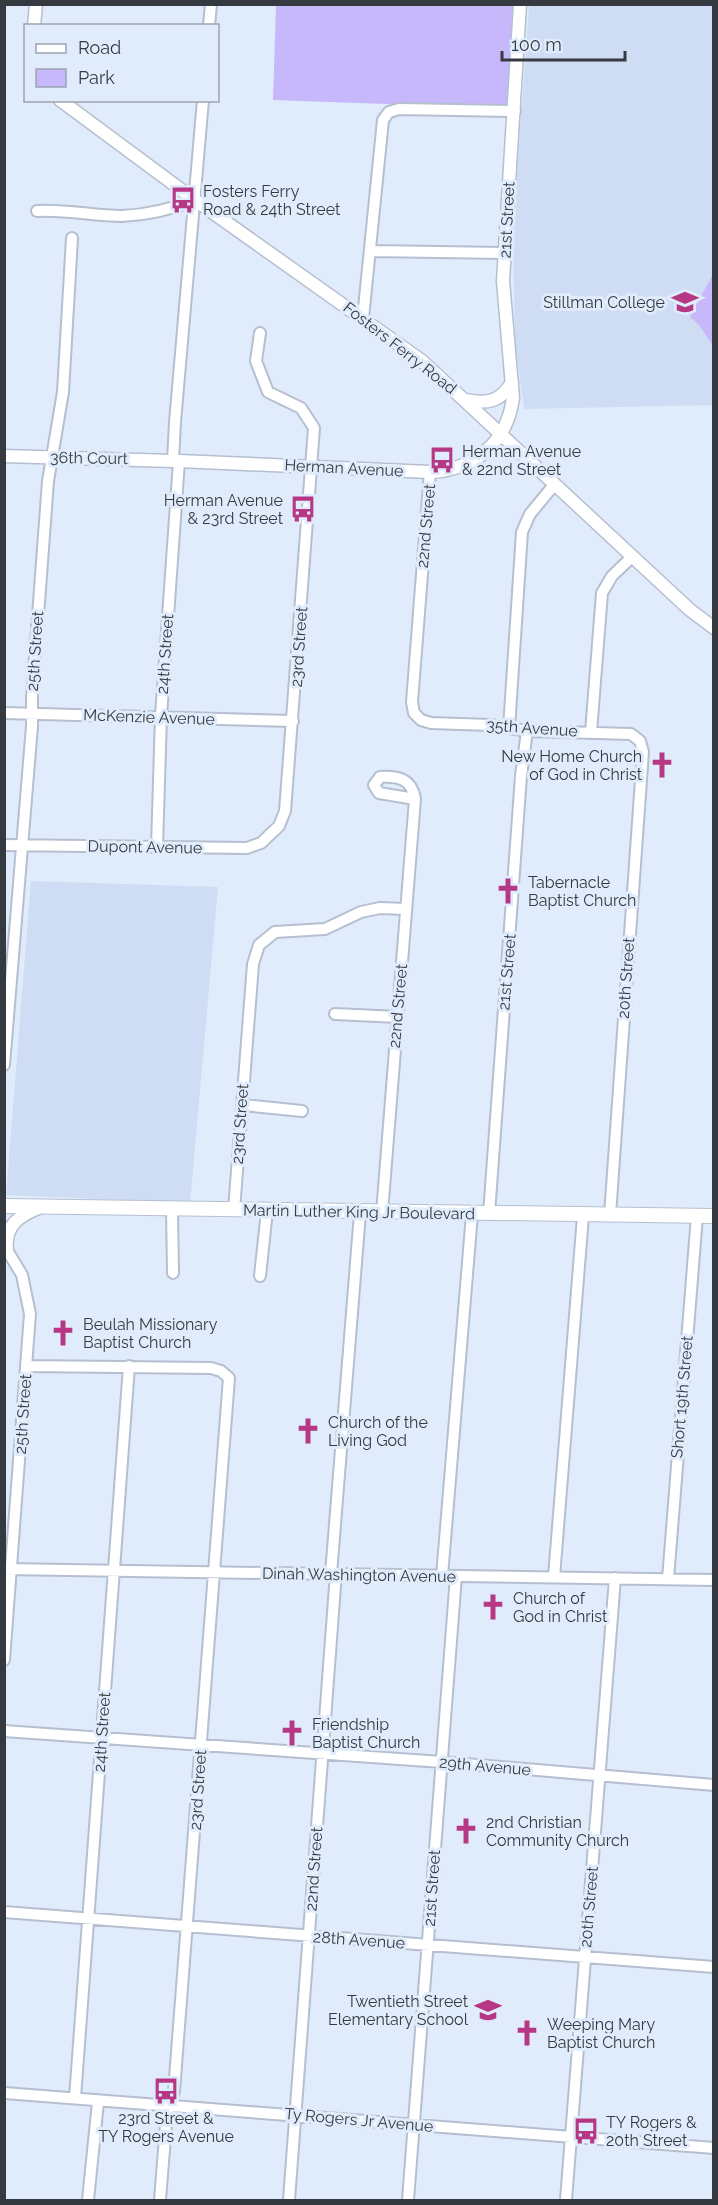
<svg xmlns="http://www.w3.org/2000/svg" width="718" height="2205" font-family="Raleway,sans-serif">
<style>
.built{fill:#ceddf3}
.green{fill:#c6b8fb}
.lines{fill:none;stroke-linecap:round;stroke-linejoin:round}
.minor-casing{stroke:#b5bfcf;stroke-width:14}
.tertiary-casing{stroke:#b5bfcf;stroke-width:15}
.secondary-casing{stroke:#b5bfcf;stroke-width:16}
.minor{stroke:#fff;stroke-width:10}
.tertiary{stroke:#fff;stroke-width:12}
.secondary{stroke:#fff;stroke-width:14}
.labels{text-anchor:middle;dominant-baseline:central;stroke-width:6;stroke-linejoin:round;paint-order:stroke}
.poi-label{font-size:16px;fill:#353940;stroke:#e0ecfc;text-anchor:start}
.street-label{font-size:16px;fill:#353940;stroke:#e0ecfc}
</style>
<rect width="100%" height="100%" fill="#e0ecfc"/>
<path class="built" d="M529 5H713V405L524 409 515 342 513 232Z
M31 881 218 887 190 1203 6 1195Z"/>
<path class="green" d="M276 5H513L509 99 506 105 500 108 273 100Z
M713 274 714 346H713L699 325 690 317Z"/>
<g class="lines">
<g class="minor-casing">
<path id="minor" d="M209 26 211 4
M37 211C66 209 93 216 122 216 146 215 172 209 195 200
M372 251 504 253
M363 318 383 120 389 112 399 109 515 111
M430 472 412 702 414 713 421 720 431 723 490 725 527 731 631 734 640 741 643 752 610 1215
M4 713 293 721
M509 728 522 532 530 514 554 485
M591 732 602 593 612 576 633 556
M380 777C399 776 412 779 415 799L379 793 374 785Z
M4 845 247 848 261 843 279 826 285 811 314 428 301 408 268 392 256 361 260 333
M157 847 161 716 179 461H173L175 422 203 100
M335 1014 398 1017
M4 1065 32 726V697L48 481 63 392 72 238
M243 1105 302 1111
M172 1209 173 1273
M234 1210 253 964 259 945 275 932 325 929 361 912 380 908 406 909
M382 1213 415 799
M489 1214 521 776 527 731
M4 1245 22 1275 30 1314 4 1660
M260 1276 267 1211
M26 1366 211 1368 221 1371 229 1378 174 2091 167 2112 160 2200
M4 1569 714 1580
M331 1574 360 1213
M442 1576 472 1214
M554 1577 583 1216
M668 1579 697 1216
M4 1731 442 1762 714 1785
M4 1912 714 1967
M4 2093 714 2148
M75 2098 129 1366
M88 2200 98 2102
M289 2200 336 1573
M408 2200 456 1576
M566 2200 615 1578"/>
</g>
<g class="tertiary-casing">
<path id="tertiary" d="M34 26 36 4
M60 100 195 200 422 361 690 610 714 628
M466 400C487 404 501 402 512 382
M4 456 173 461
M179 461 430 472C474 470 507 443 513 398L503 281 520 4
M7 1250C4 1225 20 1215 41 1207"/>
</g>
<g class="secondary-casing">
<path id="secondary" d="M4 1206 714 1216"/>
</g>
<use href="#minor" class="minor"/>
<use href="#tertiary" class="tertiary"/>
<use href="#secondary" class="secondary"/>
</g>
<defs>
<g id="bus-bare" transform="scale(2.07)"><path d="M-5-6H5V4H4V6H2V4H-2V6H-4V4H-5ZM-3.5-4V0h7V-4ZM-3.5 1.2v1.5H-2V1.2ZM2 1.2v1.5H3.5V1.2Z" fill="#b63783" stroke="#e0ecfc" stroke-width="2.5" paint-order="stroke"/></g>
<g id="university-bare" transform="scale(2.07)"><path d="M0-5L7-2L0 1L-7-2ZM-4 1L0 2.5L4 1V4Q0 6-4 4Z" fill="#b63783" stroke="#e0ecfc" stroke-width="2.5" paint-order="stroke"/></g>
<g id="church-bare" transform="scale(2.07)"><path d="M-1.2-6h2.4v3.5h3.3v2.4h-3.3V6h-2.4V-.1h-3.3v-2.4h3.3Z" fill="#b63783" stroke="#e0ecfc" stroke-width="2.5" paint-order="stroke"/></g>
<g id="school-bare" transform="scale(2.07)"><path d="M0-5L7-2L0 1L-7-2ZM-4 1L0 2.5L4 1V4Q0 6-4 4Z" fill="#b63783" stroke="#e0ecfc" stroke-width="2.5" paint-order="stroke"/></g>
</defs>
<g fill-rule="evenodd">
<use href="#bus-bare" x="183" y="200"/>
<use href="#university-bare" x="685" y="302"/>
<use href="#bus-bare" x="442" y="460"/>
<use href="#bus-bare" x="303" y="509"/>
<use href="#church-bare" x="662" y="765"/>
<use href="#church-bare" x="508" y="891"/>
<use href="#church-bare" x="63" y="1333"/>
<use href="#church-bare" x="308" y="1431"/>
<use href="#church-bare" x="493" y="1607"/>
<use href="#church-bare" x="292" y="1733"/>
<use href="#church-bare" x="466" y="1831"/>
<use href="#school-bare" x="488" y="2010"/>
<use href="#church-bare" x="527" y="2033"/>
<use href="#bus-bare" x="166" y="2091"/>
<use href="#bus-bare" x="586" y="2131"/>
</g>
<g class="labels">
<g class="poi-label">
<text x="203" y="191">Fosters Ferry<tspan x="203" dy="18">Road &amp; 24th Street</tspan></text>
<text x="665" y="302" text-anchor="end">Stillman College</text>
<text x="462" y="451">Herman Avenue<tspan x="462" dy="18">&amp; 22nd Street</tspan></text>
<text x="283" y="500" text-anchor="end">Herman Avenue<tspan x="283" dy="18">&amp; 23rd Street</tspan></text>
<text x="642" y="756" text-anchor="end">New Home Church<tspan x="642" dy="18">of God in Christ</tspan></text>
<text x="528" y="882">Tabernacle<tspan x="528" dy="18">Baptist Church</tspan></text>
<text x="83" y="1324">Beulah Missionary<tspan x="83" dy="18">Baptist Church</tspan></text>
<text x="328" y="1422">Church of the<tspan x="328" dy="18">Living God</tspan></text>
<text x="513" y="1598">Church of<tspan x="513" dy="18">God in Christ</tspan></text>
<text x="312" y="1724">Friendship<tspan x="312" dy="18">Baptist Church</tspan></text>
<text x="486" y="1822">2nd Christian<tspan x="486" dy="18">Community Church</tspan></text>
<text x="468" y="2001" text-anchor="end">Twentieth Street<tspan x="468" dy="18">Elementary School</tspan></text>
<text x="547" y="2024">Weeping Mary<tspan x="547" dy="18">Baptist Church</tspan></text>
<text x="166" y="2118" text-anchor="middle">23rd Street &amp;<tspan x="166" dy="18">TY Rogers Avenue</tspan></text>
<text x="606" y="2122">TY Rogers &amp;<tspan x="606" dy="18">20th Street</tspan></text>
</g>
<g class="street-label">
<text transform="translate(507 220) rotate(-87)">21st Street</text>
<text transform="translate(400 348) rotate(38)">Fosters Ferry Road</text>
<text transform="translate(89 458) rotate(1)">36th Court</text>
<text transform="translate(344 468) rotate(3)">Herman Avenue</text>
<text transform="translate(426 526) rotate(-85)">22nd Street</text>
<text transform="translate(299 647) rotate(-86)">23rd Street</text>
<text transform="translate(35 651) rotate(-86)">25th Street</text>
<text transform="translate(165 654) rotate(-86)">24th Street</text>
<text transform="translate(149 717) rotate(2)">McKenzie Avenue</text>
<text transform="translate(532 728) rotate(4)">35th Avenue</text>
<text transform="translate(145 847) rotate(1)">Dupont Avenue</text>
<text transform="translate(507 972) rotate(-85)">21st Street</text>
<text transform="translate(626 978) rotate(-86)">20th Street</text>
<text transform="translate(398 1006) rotate(-85)">22nd Street</text>
<text transform="translate(240 1124) rotate(-86)">23rd Street</text>
<text transform="translate(359 1212) rotate(1)">Martin Luther King Jr Boulevard</text>
<text transform="translate(682 1397) rotate(-85)">Short 19th Street</text>
<text transform="translate(23 1414) rotate(-86)">25th Street</text>
<text transform="translate(359 1575) rotate(1)">Dinah Washington Avenue</text>
<text transform="translate(102 1732) rotate(-86)">24th Street</text>
<text transform="translate(485 1766) rotate(5)">29th Avenue</text>
<text transform="translate(198 1790) rotate(-86)">23rd Street</text>
<text transform="translate(314 1869) rotate(-86)">22nd Street</text>
<text transform="translate(432 1888) rotate(-86)">21st Street</text>
<text transform="translate(589 1907) rotate(-85)">20th Street</text>
<text transform="translate(359 1940) rotate(4)">28th Avenue</text>
<text transform="translate(359 2120) rotate(5)">Ty Rogers Jr Avenue</text>
</g>
</g>
<rect width="718" height="2205" fill="none" stroke="#353940" stroke-width="12"/>
<rect x="24" y="24" width="195" height="78" fill="#e0ecfc" stroke="#9ca4b1" stroke-width="1.5"/>
<rect x="36" y="44" width="30" height="9" fill="#ffffff" stroke="#9ca4b1" stroke-width="1.5"/>
<text x="78" y="54" font-size="18" fill="#353940">Road</text>
<rect x="36" y="69" width="30" height="18" fill="#c6b8fb" stroke="#9ca4b1" stroke-width="1.5"/>
<text x="78" y="84" font-size="18" fill="#353940">Park</text>
<path d="M502 51v9h123v-9" fill="none" stroke="#353940" stroke-width="3"/>
<text x="511" y="51" font-size="18" fill="#353940" stroke="#e0ecfc" stroke-width="4.5" paint-order="stroke">100 m</text>
</svg>
